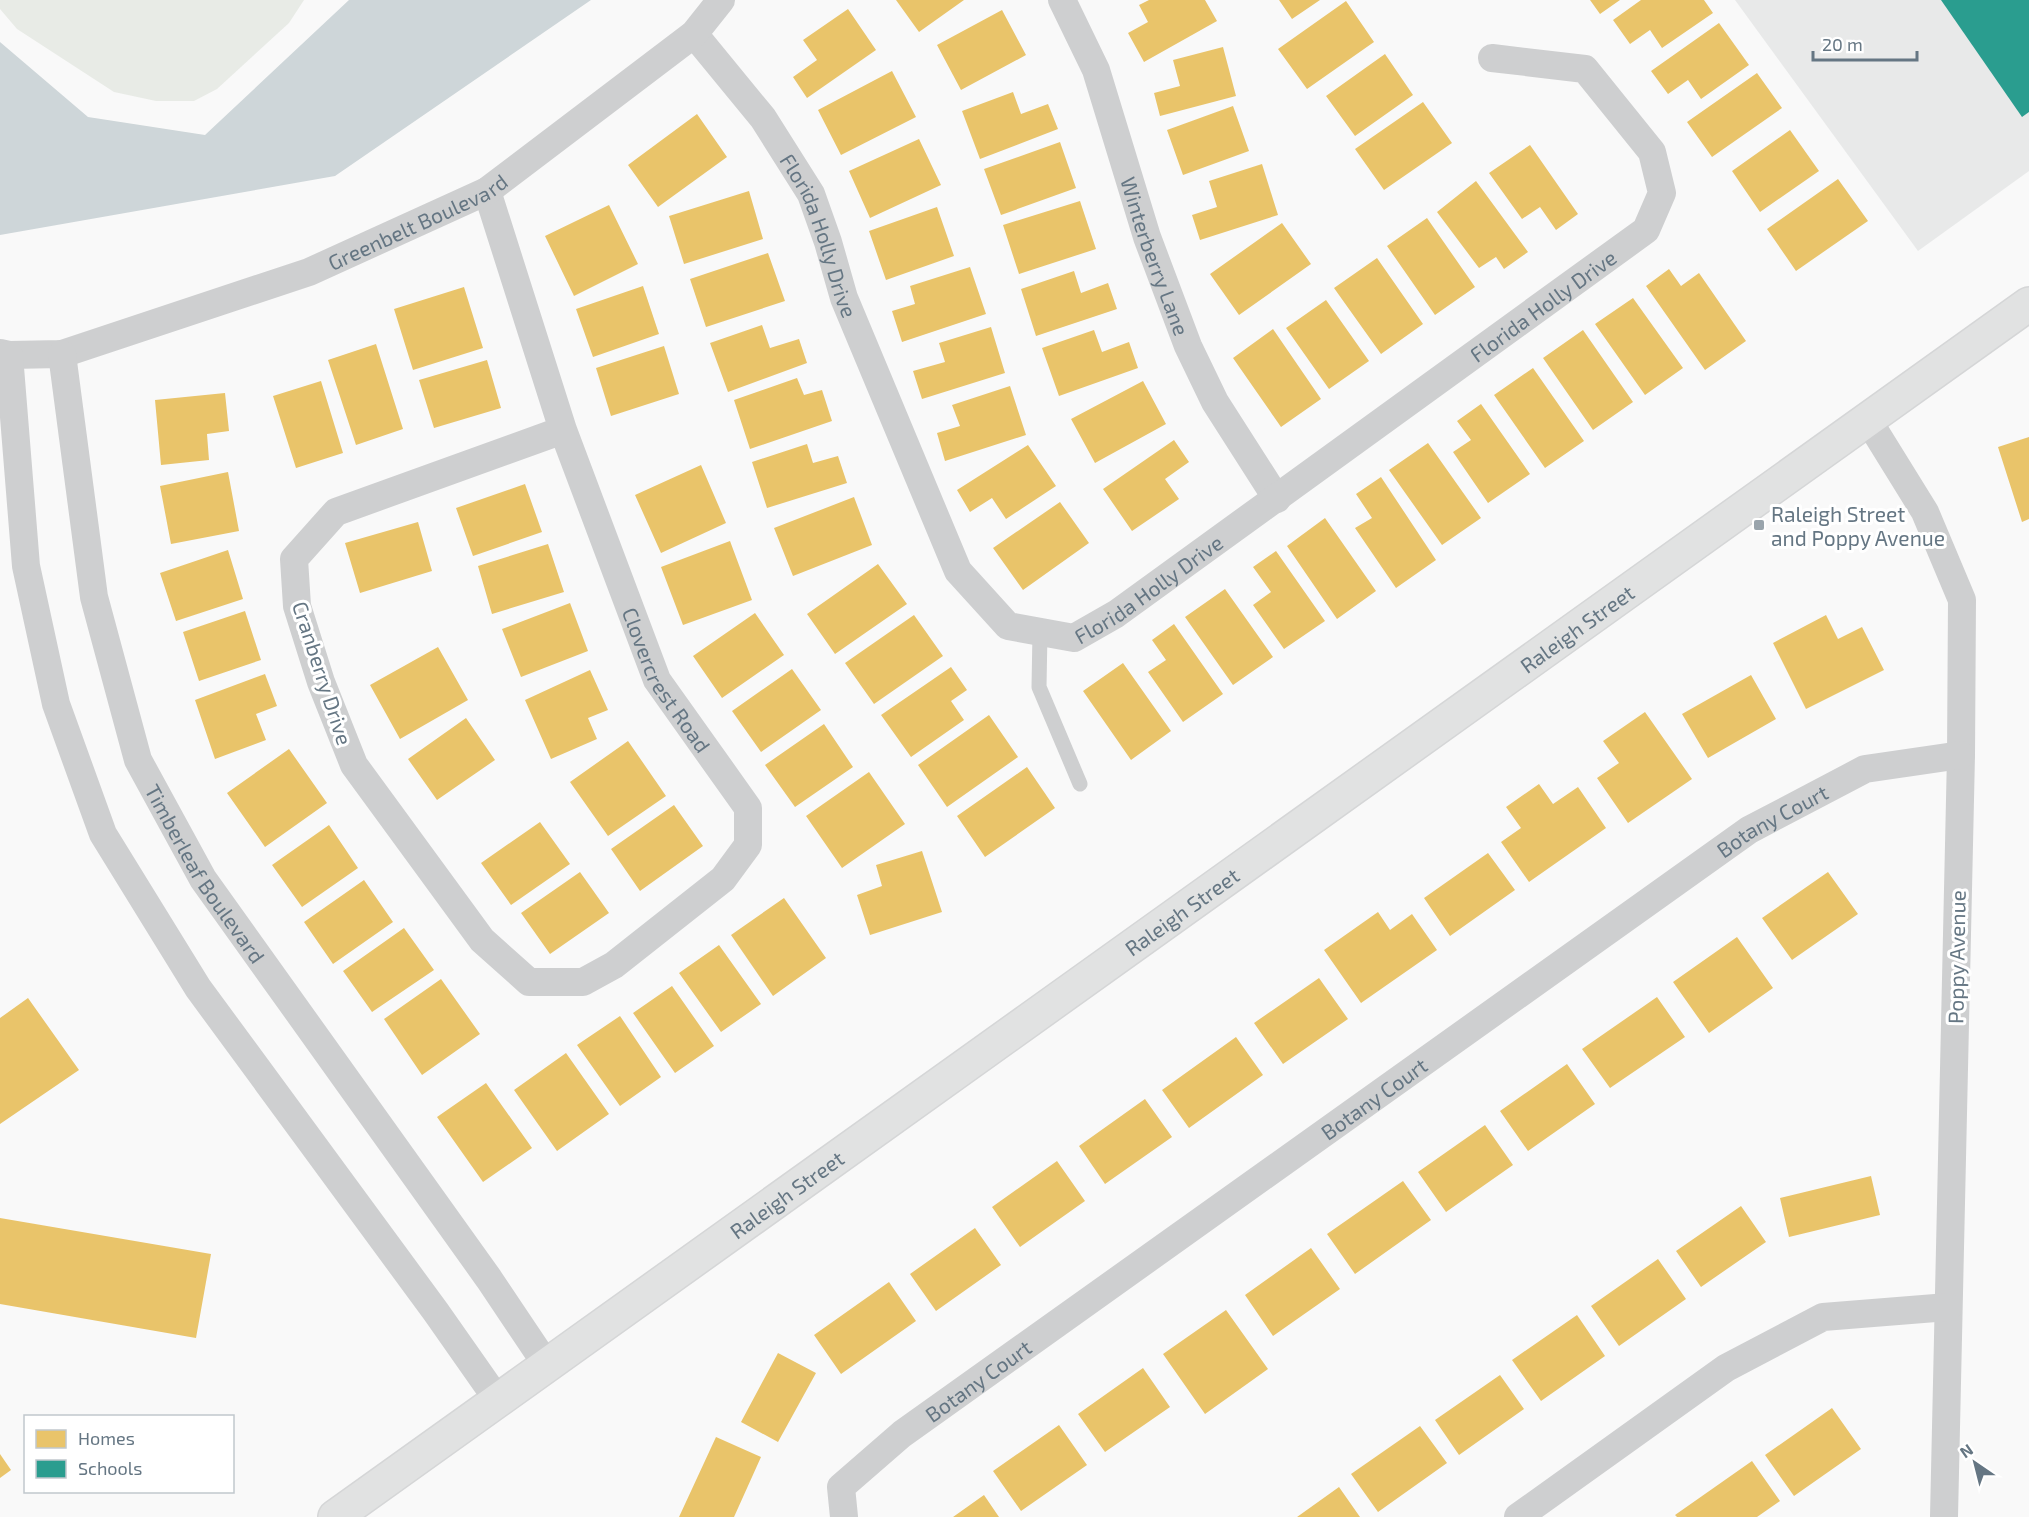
<svg xmlns="http://www.w3.org/2000/svg" width="2029" height="1517" font-family="'Exo 2',sans-serif">
<style>
.built{fill:#e8e9e9}
.green{fill:#e8ebe6}
.water{fill:#ced6d9}
.homes{fill:#e9c46a}
.schools{fill:#2a9d8f}
.lines{fill:none;stroke-linecap:round;stroke-linejoin:round}
.secondary-casing{stroke:#d5d6d7;stroke-width:36}
.lane{stroke:#cecfd0;stroke-width:15}
.street{stroke:#cecfd0;stroke-width:28}
.secondary{stroke:#e1e2e2;stroke-width:33}
.poi-dot{fill:#99a4ac;stroke:#fff;stroke-width:2}
.labels{text-anchor:middle;dominant-baseline:central;stroke-width:6;stroke-linejoin:round;paint-order:stroke}
.street-label{font-size:21px;fill:#657683;stroke:#fff}
.poi-label{font-size:21px;fill:#657683;stroke:#fff;text-anchor:start}
</style>
<rect width="100%" height="100%" fill="#f9f9f9"/>
<path class="built" d="M1735 0H2029V171L1918 251Z"/>
<path class="green" d="M0 0H304L289 23 217 89 194 101H156L114 92 17 29 0 9Z"/>
<path class="water" d="M349 0H591L335 176 0 235V42L88 117 205 135Z"/>
<path class="homes" d="M896 0H964L919 32Z
M1149 0H1205L1217 21 1144 62 1128 33 1148 22 1139 5Z
M1279 0H1320L1292 19Z
M1590 0H1620L1600 14Z
M1641 0H1704L1713 13 1662 48 1650 30 1630 44 1613 20Z
M1346 1 1374 42 1307 89 1278 49Z
M848 9 876 50 807 98 793 77 817 60 803 40Z
M1002 10 1026 55 961 90 937 45Z
M1719 23 1749 65 1701 99 1688 80 1668 94 1651 71Z
M1223 47 1236 96 1160 116 1154 93 1180 86 1173 60Z
M1385 54 1413 95 1355 136 1326 96Z
M892 71 916 117 841 155 818 110Z
M1757 73 1782 108 1712 157 1687 122Z
M1013 92 1021 114 1048 104 1058 129 980 159 962 111Z
M1423 102 1452 143 1384 190 1355 149Z
M1233 106 1249 151 1183 175 1167 130Z
M697 114 727 157 658 207 628 165Z
M1790 130 1819 171 1760 212 1732 171Z
M919 139 941 185 870 218 849 171Z
M1060 142 1076 188 1001 215 984 169Z
M1530 145 1578 214 1556 230 1540 207 1522 219 1489 173Z
M1262 164 1278 215 1200 240 1192 215 1217 207 1209 181Z
M1838 179 1868 221 1796 271 1767 229Z
M1476 181 1528 252 1504 269 1496 257 1479 268 1437 212Z
M749 191 763 239 684 264 669 216Z
M1080 201 1096 249 1019 274 1003 225Z
M609 205 638 264 574 296 545 236Z
M937 207 954 256 886 280 869 231Z
M1427 218 1475 287 1435 315 1387 246Z
M1282 223 1311 264 1239 315 1210 274Z
M768 253 785 301 706 327 690 279Z
M1377 258 1423 324 1381 354 1334 288Z
M970 267 986 314 902 342 892 311 915 304 910 286Z
M1669 269 1681 286 1699 273 1746 341 1705 370 1646 286Z
M1074 271 1081 293 1108 283 1117 309 1036 336 1021 289Z
M643 286 659 334 593 357 576 309Z
M464 287 483 348 413 370 394 309Z
M1633 298 1683 368 1645 395 1595 324Z
M1326 300 1369 361 1329 389 1286 328Z
M762 325 770 348 799 339 807 363 728 392 710 343Z
M991 327 1005 373 922 399 913 371 945 362 939 343Z
M1273 329 1321 399 1281 427 1233 358Z
M1094 330 1102 352 1129 342 1138 368 1059 396 1042 348Z
M1583 330 1633 402 1593 430 1543 358Z
M376 344 403 429 356 445 328 360Z
M664 346 679 394 611 416 596 368Z
M487 360 501 408 434 428 419 380Z
M1533 368 1584 441 1545 468 1494 395Z
M797 378 804 395 822 390 832 421 750 449 734 400Z
M321 381 343 453 296 468 273 396Z
M1143 381 1166 424 1095 463 1071 419Z
M1010 386 1026 435 945 461 937 433 960 426 952 405Z
M225 393 229 431 207 434 209 460 161 465 155 400Z
M1481 404 1530 474 1488 503 1453 452 1471 440 1457 421Z
M2029 437V519L2022 522 1998 447Z
M1174 440 1189 462 1165 479 1179 499 1132 531 1103 489Z
M1428 443 1481 518 1442 545 1389 470Z
M807 444 813 463 838 456 847 483 767 508 752 462Z
M1028 445 1056 486 1006 519 992 498 970 512 957 490Z
M701 465 726 523 661 553 635 495Z
M228 472 239 531 171 544 160 486Z
M1381 477 1436 560 1396 588 1355 528 1372 518 1356 494Z
M525 484 542 532 473 556 456 508Z
M854 497 872 545 793 576 774 528Z
M1060 502 1089 543 1023 590 993 548Z
M1325 518 1376 591 1337 619 1287 546Z
M418 522 432 571 360 593 345 543Z
M730 541 752 600 683 625 661 567Z
M548 544 564 592 492 614 478 566Z
M228 550 243 599 176 621 160 573Z
M1276 551 1325 621 1284 649 1253 605 1271 592 1253 567Z
M878 564 907 604 835 654 807 614Z
M1225 589 1273 657 1233 685 1185 617Z
M570 603 588 651 521 677 502 629Z
M245 611 261 660 199 681 183 632Z
M755 613 784 655 722 698 693 656Z
M914 615 943 656 874 704 845 663Z
M1826 615 1838 639 1862 627 1884 670 1806 709 1773 643Z
M1174 624 1223 694 1183 722 1148 672 1166 660 1152 640Z
M438 647 468 700 400 739 370 685Z
M1123 663 1171 731 1131 760 1083 691Z
M951 667 967 690 951 701 964 720 911 757 881 715Z
M792 669 821 710 761 752 732 711Z
M590 670 608 710 588 718 597 739 551 759 525 700Z
M265 674 277 706 256 714 266 740 215 759 195 700Z
M1751 675 1776 719 1708 758 1682 714Z
M1645 712 1692 779 1628 823 1597 778 1619 763 1603 741Z
M989 715 1018 757 947 807 918 765Z
M466 718 495 760 437 800 408 759Z
M824 724 853 767 795 807 765 765Z
M628 741 666 796 608 836 570 782Z
M289 749 327 803 265 847 227 793Z
M1027 767 1055 808 985 857 957 816Z
M869 772 905 824 842 868 806 816Z
M1539 784 1553 804 1578 787 1606 828 1529 882 1501 842 1521 828 1506 807Z
M674 805 703 846 640 891 611 849Z
M540 822 570 864 511 905 481 863Z
M329 825 358 868 302 907 272 865Z
M922 851 942 912 870 935 857 895 882 886 876 865Z
M1488 853 1515 890 1450 936 1424 898Z
M580 872 609 913 550 954 521 913Z
M1828 872 1858 914 1792 960 1762 918Z
M364 880 393 922 333 964 304 922Z
M784 898 826 958 773 996 731 935Z
M1378 912 1390 930 1412 914 1437 950 1361 1003 1324 950Z
M404 928 434 970 372 1012 343 971Z
M1737 937 1773 988 1709 1033 1673 982Z
M719 945 761 1004 721 1032 679 973Z
M1319 978 1348 1019 1283 1064 1254 1023Z
M441 979 480 1034 422 1075 384 1019Z
M672 986 714 1046 675 1073 633 1013Z
M1657 997 1685 1037 1610 1088 1582 1049Z
M28 998 79 1070 0 1124V1018Z
M620 1016 661 1077 620 1106 577 1045Z
M1236 1037 1263 1075 1189 1128 1162 1090Z
M566 1053 609 1114 557 1151 514 1090Z
M1567 1064 1595 1104 1528 1151 1500 1111Z
M486 1083 532 1148 483 1182 437 1117Z
M1145 1099 1172 1137 1105 1184 1079 1146Z
M1485 1125 1513 1165 1446 1212 1418 1172Z
M1057 1161 1085 1201 1020 1247 992 1207Z
M1871 1176 1880 1215 1789 1237 1780 1198Z
M1403 1181 1431 1220 1355 1274 1327 1234Z
M1741 1206 1766 1242 1701 1287 1676 1251Z
M0 1218 211 1254 196 1338 0 1304Z
M975 1228 1001 1265 936 1311 910 1274Z
M1311 1248 1340 1289 1273 1336 1245 1295Z
M1658 1259 1686 1299 1619 1346 1591 1306Z
M889 1282 916 1321 841 1374 814 1335Z
M1226 1310 1268 1369 1205 1414 1163 1354Z
M1577 1315 1605 1356 1541 1401 1512 1360Z
M778 1353 816 1373 778 1442 741 1422Z
M1143 1368 1170 1407 1105 1452 1078 1414Z
M1500 1375 1524 1409 1459 1455 1435 1420Z
M1832 1408 1861 1449 1794 1496 1765 1455Z
M1059 1425 1087 1465 1021 1511 993 1471Z
M1420 1426 1447 1463 1378 1512 1351 1474Z
M716 1437 761 1457 734 1517H679Z
M0 1454 11 1470 0 1478Z
M1752 1461 1780 1501 1757 1517H1677L1675 1515Z
M1339 1487 1360 1517H1297Z
M984 1495 999 1517H953Z"/>
<path class="schools" d="M1941 0H2029V112L2022 117Z"/>
<g class="lines">
<g class="secondary-casing">
<g id="secondary">
<path id="s7" d="M335 1517 2029 304"/>
</g>
</g>
<path class="lane" d="M1040 632 1039 687 1080 784"/>
<g class="street">
<path id="s1" d="M1062 0 1096 70 1147 237 1188 346 1215 402 1277 499"/>
<path id="s2" d="M694 34 763 118 811 194 828 242 844 298 958 571 1008 626 1074 638 1116 614 1646 230 1662 193 1652 152 1585 69 1492 58"/>
<path id="s3" d="M487 191 563 430 657 680 748 808V845L723 879 614 965 583 982H529L482 940 354 765 321 682 297 606 294 559 336 512 563 430"/>
<path id="s4" d="M0 353 9 355 62 354 309 272 487 191 694 34 721 0"/>
<path id="s5" d="M62 354 94 597 138 760 203 879 489 1279 546 1364"/>
<path d="M9 355 26 566 56 704 103 834 198 988 436 1312 497 1399"/>
<path d="M1868 420 1925 512 1962 600 1961 755 1944 1517"/>
<path id="s6" d="M844 1517 841 1487 902 1434 1749 830 1865 769 1961 755"/>
<path d="M1518 1517 1726 1368 1823 1317 1948 1307"/>
</g>
<use href="#secondary" class="secondary"/>
</g>
<rect class="poi-dot" x="1753" y="519" width="12" height="12" rx="3"/>
<g class="labels">
<g class="street-label">
<text stroke="none"><textPath href="#s4" startOffset="442">Greenbelt Boulevard</textPath></text>
<text stroke="none"><textPath href="#s2" startOffset="240">Florida Holly Drive</textPath></text>
<text stroke="none"><textPath href="#s1" startOffset="273">Winterberry Lane</textPath></text>
<text stroke="none"><textPath href="#s2" startOffset="1320">Florida Holly Drive</textPath></text>
<text stroke="none"><textPath href="#s2" startOffset="834">Florida Holly Drive</textPath></text>
<text stroke="none"><textPath href="#s7" startOffset="1527">Raleigh Street</textPath></text>
<text transform="translate(323 673) rotate(72)">Cranberry Drive</text>
<text stroke="none"><textPath href="#s3" startOffset="522">Clovercrest Road</textPath></text>
<text stroke="none"><textPath href="#s6" startOffset="1176">Botany Court</textPath></text>
<text stroke="none"><textPath href="#s5" startOffset="546">Timberleaf Boulevard</textPath></text>
<text stroke="none"><textPath href="#s7" startOffset="1041">Raleigh Street</textPath></text>
<text transform="translate(1956 957) rotate(-89)">Poppy Avenue</text>
<text stroke="none"><textPath href="#s6" startOffset="690">Botany Court</textPath></text>
<text stroke="none"><textPath href="#s7" startOffset="555">Raleigh Street</textPath></text>
<text stroke="none"><textPath href="#s6" startOffset="204">Botany Court</textPath></text>
</g>
<g class="poi-label">
<text x="1771" y="513">Raleigh Street<tspan x="1771" dy="24">and Poppy Avenue</tspan></text>
</g>
</g>
<rect x="24" y="1415" width="210" height="78" fill="#ffffff" stroke="#c1c8cd" stroke-width="1.5"/>
<rect x="36" y="1430" width="30" height="18" fill="#e9c46a" stroke="#c1c8cd" stroke-width="1.5"/>
<text x="78" y="1445" font-size="18" fill="#657683">Homes</text>
<rect x="36" y="1460" width="30" height="18" fill="#2a9d8f" stroke="#c1c8cd" stroke-width="1.5"/>
<text x="78" y="1475" font-size="18" fill="#657683">Schools</text>
<g transform="translate(1975 1463) rotate(325)" stroke="#ffffff" stroke-width="4.5" paint-order="stroke">
<path d="M0-4.5L10 22L0 15L-10 22Z" fill="#657683"/>
<text y="-9" font-size="16" font-weight="bold" text-anchor="middle" fill="#657683">N</text>
</g>
<path d="M1813 51v9h104v-9" fill="none" stroke="#657683" stroke-width="3"/>
<text x="1822" y="51" font-size="18" fill="#657683" stroke="#ffffff" stroke-width="4.5" paint-order="stroke">20 m</text>
</svg>
